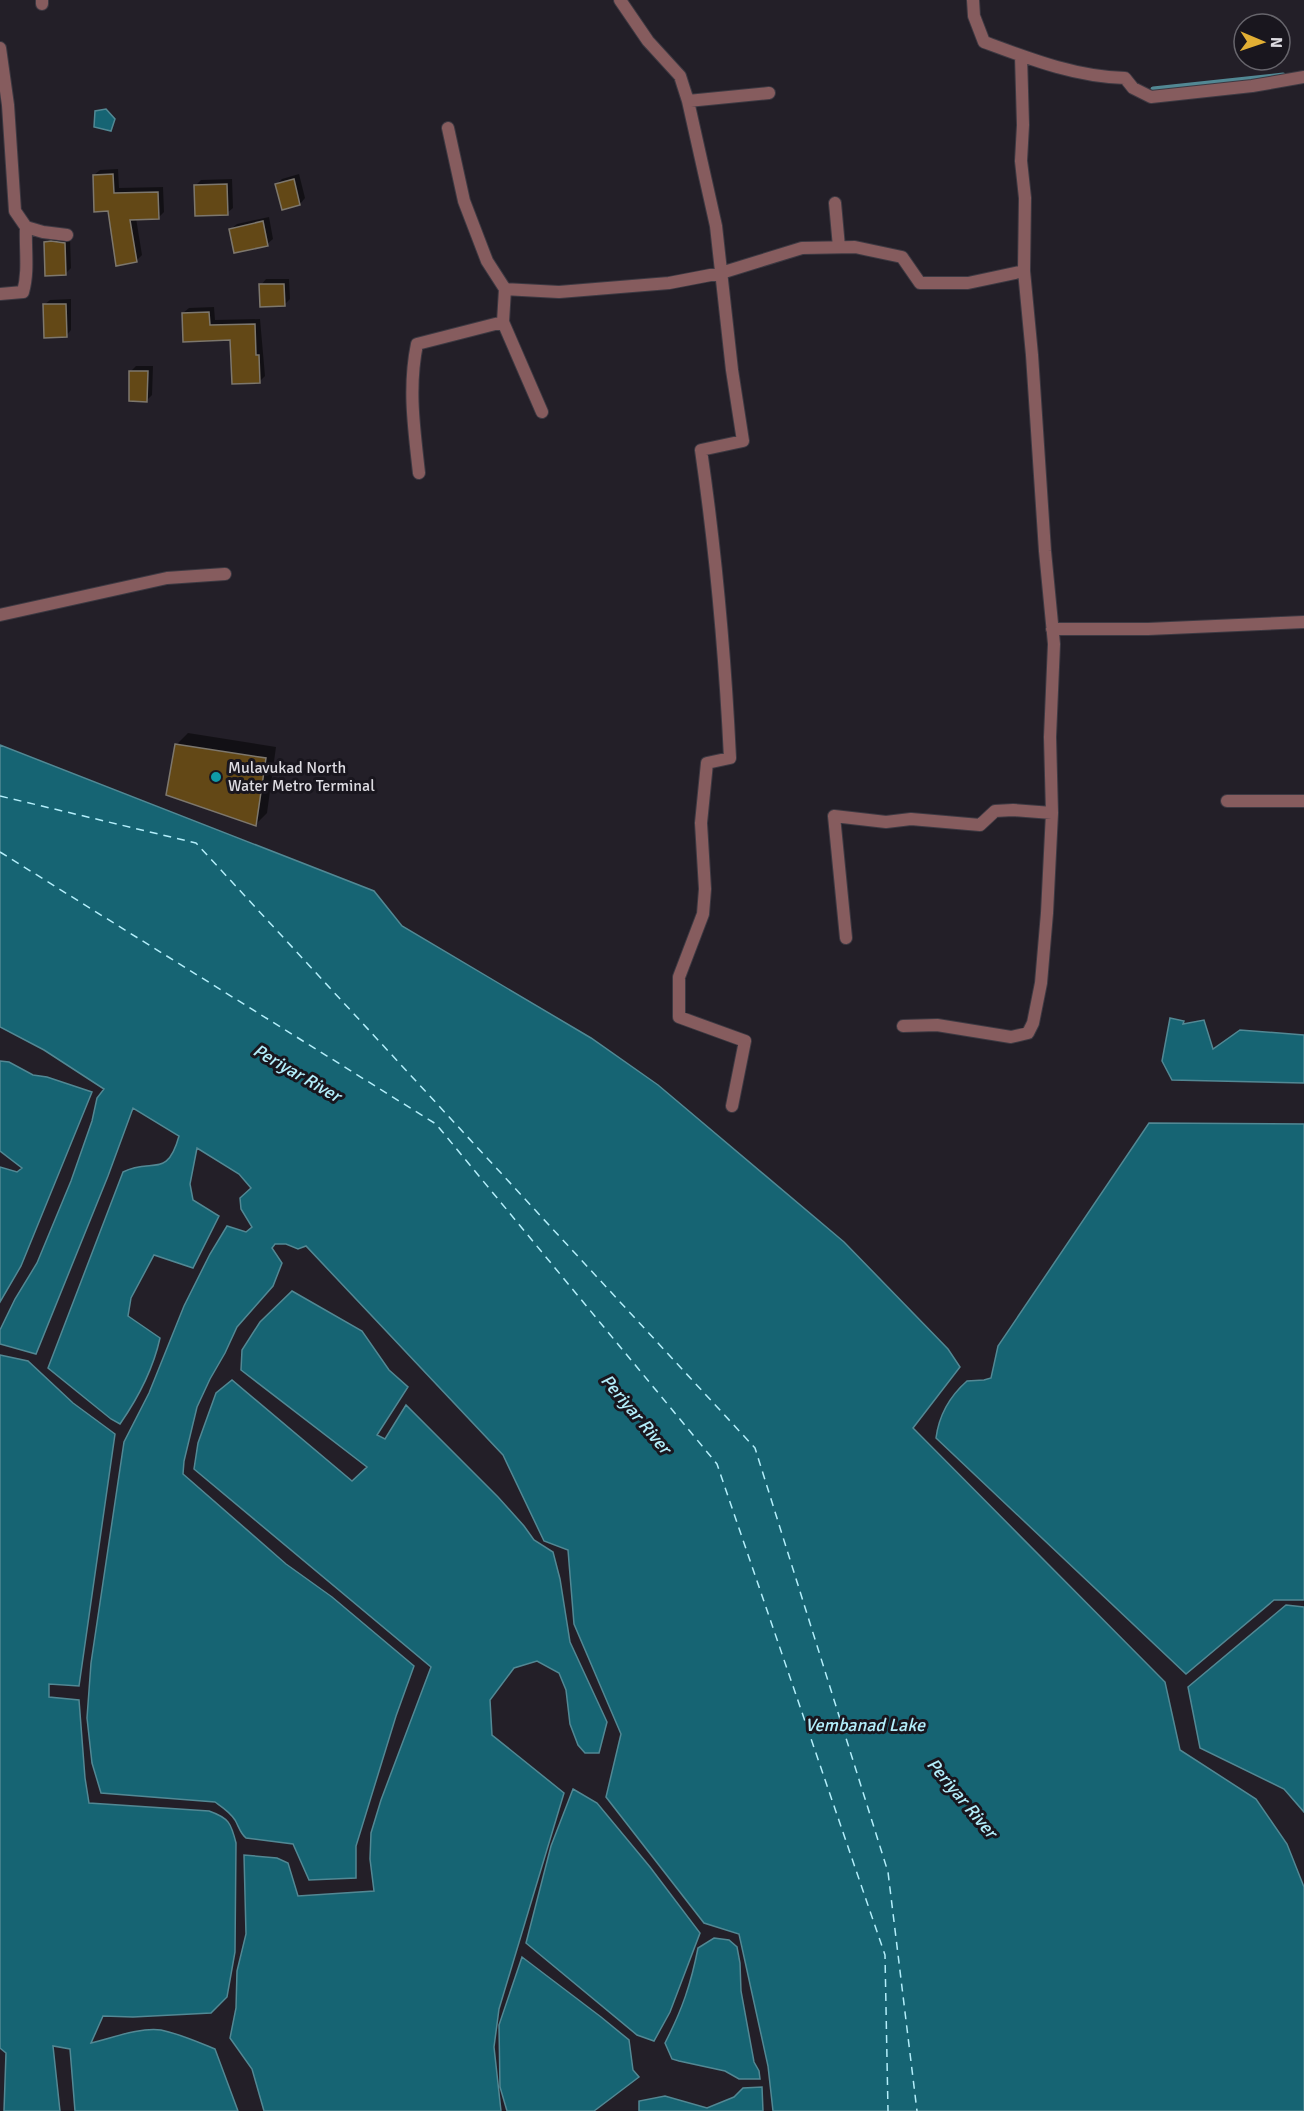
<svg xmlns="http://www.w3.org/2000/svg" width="1304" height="2111" font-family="Signika,sans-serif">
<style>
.water{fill:#166473;stroke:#528894;stroke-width:1.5}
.shadow{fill:#0007}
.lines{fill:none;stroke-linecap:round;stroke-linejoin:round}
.stream{stroke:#528894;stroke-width:5}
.ferry{stroke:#b3eefb;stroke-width:1.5;stroke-dasharray:8 6;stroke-linecap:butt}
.building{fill:#634816;stroke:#7d776d;stroke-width:1.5}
.street-casing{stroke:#3d3942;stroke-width:14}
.street{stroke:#865c5e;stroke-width:12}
.culture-dot{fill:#0f9aa8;stroke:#19161e;stroke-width:2}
.labels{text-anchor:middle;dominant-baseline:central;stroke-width:6;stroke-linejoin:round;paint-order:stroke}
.poi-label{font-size:16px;fill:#dddbe1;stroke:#19161e;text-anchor:start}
.water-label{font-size:18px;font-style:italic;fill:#b3eefb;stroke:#19161e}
</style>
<rect width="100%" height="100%" fill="#231f28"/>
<path class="water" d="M106 109 115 119 111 131 94 127 95 111Z
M0 745 374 891 402 926 591 1038 658 1085 844 1242 948 1349 960 1367 913 1428 1165 1682 1180 1750 1256 1799 1287 1844 1304 1887V2111H773L768 2066 739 1934 704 1923 606 1797 621 1734 574 1624 568 1550 544 1541 503 1455 306 1246 298 1249 286 1244H275L272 1248 282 1263 273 1286 237 1327 225 1353 210 1379 197 1407 184 1461 183 1474 286 1564 332 1597 414 1666 396 1716 356 1846V1878L309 1880 293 1844 246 1838C240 1833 239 1827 235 1820 230 1812 222 1807 215 1802L101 1793 92 1763 87 1718 91 1663 124 1442 149 1393 184 1306 210 1254 227 1226 246 1232 252 1227 241 1209 240 1198 251 1188 239 1174 197 1148 190 1184 193 1200 219 1216 193 1268 154 1255 131 1298 128 1316 160 1338C153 1370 138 1398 120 1424L111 1419 48 1368 123 1172C152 1157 167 1180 179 1136L133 1108 108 1176 36 1354 0 1344V1330L15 1299 37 1263 71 1181 92 1121 97 1098 104 1089 44 1050 0 1027Z
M1170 1018 1184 1021 1183 1024 1204 1020 1213 1049 1240 1030 1304 1035V1083L1172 1080 1162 1061Z
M0 1061 9 1062 33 1075 47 1077 92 1092 21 1266 0 1302V1167L17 1172 22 1168 0 1151Z
M1149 1123 1304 1124V1600H1274L1186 1674 936 1438C939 1415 950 1396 967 1381L984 1380 991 1378 998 1346Z
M292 1291 362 1331 389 1370 408 1387 377 1435 385 1439 406 1405 498 1497 524 1526 534 1540 553 1552 560 1579 570 1642 607 1722 599 1753H585L578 1745 570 1724 566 1690 559 1673 537 1661 514 1668 490 1700 492 1735 564 1793 499 2009 494 2047 501 2111H264L252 2069 230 2038 236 2008 237 1971 246 1934 244 1855 277 1858 288 1863 298 1896 374 1891 370 1859 371 1833 381 1800 431 1667 194 1469 198 1443 216 1393 232 1380 352 1481 367 1467 241 1370 242 1350 260 1322Z
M0 1355 28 1361 73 1403 115 1434 79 1686 49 1684V1697L79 1700 85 1778 89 1803 209 1811C229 1818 231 1823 236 1843L235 1952 227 1997 211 2013 133 2017 103 2016 91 2043C112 2038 140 2027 161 2030 180 2034 198 2042 215 2049L238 2111H75L70 2049 53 2046 60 2111H4L6 2053 0 2048Z
M1286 1605 1304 1607V1812L1284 1789 1200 1748 1188 1687Z
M573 1789 597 1803 650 1867 700 1933 670 2012 654 2041 637 2035 526 1943 551 1846Z
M714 1938 729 1940 737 1947 740 1963 741 1991 754 2062 759 2071 760 2079H739L725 2071 679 2061 672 2059 665 2043C682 2010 691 1984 698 1948Z
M522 1957 601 2017 629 2040 633 2070 639 2077 594 2111H507L500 2087 499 2025Z
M762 2087 763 2111H639V2101L665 2096 707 2108 734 2097 743 2088Z"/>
<path class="shadow" d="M118 169 119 188 163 187 164 212 159 217 136 218 142 255 136 261 109 210 94 175 100 170Z
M299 174 305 198 300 204 277 184 282 179Z
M232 179 233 208 227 213 195 186 201 180Z
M269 217 273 239 267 244 231 229 237 224Z
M51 237 70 238 71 268 65 274 45 242Z
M266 279H289L290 299 284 305 261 285Z
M71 299V330L66 336 44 305 50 300Z
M214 307 215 320 260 319 265 376 259 382 231 339 183 313 189 308Z
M136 366H153L152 395 147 400 130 372Z
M188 733 276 747 267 813 256 824 177 744Z"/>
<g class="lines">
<path class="stream" d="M1153 89 1283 75"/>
<path class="ferry" d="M0 796 196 843 755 1448 888 1872 917 2111
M0 852 436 1124 717 1464 885 1955 888 2111"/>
</g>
<path class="building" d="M113 174 114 193 158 192 159 219 130 220 137 262 116 266 108 211 94 212 93 175Z
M294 179 300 205 282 210 275 184Z
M227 184 228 215 195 216 194 185Z
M263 221 268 246 234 253 229 229Z
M51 241 65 243 66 275 45 276 44 242Z
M259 284H284L285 306 260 307Z
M43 304H66L67 337 44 338Z
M209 312 210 325 255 324 256 355H259L260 383 232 384 230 340 183 342 182 313Z
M129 371H148L147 402 129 401Z
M175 744 266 758 256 826 166 795Z"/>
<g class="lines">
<g class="street-casing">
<path id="street" d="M620 0 648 41 680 76 688 101 716 226 732 370 743 441 701 450C716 553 725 655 730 758L707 763 701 823 705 889 703 914 679 977V1017L745 1041 732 1106
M973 0 974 16 984 42C1030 59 1076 77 1125 78L1133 88 1151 97 1252 86 1304 77
M42 4V0
M0 48 8 105 15 211 26 227 43 232 67 235
M1021 56 1023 125 1021 161 1025 198 1024 271
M688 101 769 93
M448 128 464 201 487 261 505 289
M835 203 839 247
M0 294 23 292C29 271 25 249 26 227
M503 322 542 412
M419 473C414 428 408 388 417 344L503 322 505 289 559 292 669 283 721 273 802 248 855 247 902 257 920 283H968L1024 271 1032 355 1045 551 1054 644 1050 737 1052 813 1047 913 1041 983 1033 1023 1028 1033 1011 1037 937 1025 903 1026
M0 615 167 578 225 574
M1052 629H1148L1304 622
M1227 801H1304
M846 938 834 816 886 822 911 819 980 825 995 811 1013 810 1052 813"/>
</g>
<use href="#street" class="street"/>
</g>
<circle class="culture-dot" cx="216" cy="777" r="6"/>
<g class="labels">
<g class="poi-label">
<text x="228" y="768">Mulavukad North<tspan x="228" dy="18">Water Metro Terminal</tspan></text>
</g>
<g class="water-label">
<text transform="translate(297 1073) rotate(30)">Periyar River</text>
<text transform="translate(636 1414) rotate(50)">Periyar River</text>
<text x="865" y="1725">Vembanad Lake</text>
<text transform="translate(962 1798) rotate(50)">Periyar River</text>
</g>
</g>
<g transform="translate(1262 42) rotate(92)"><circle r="28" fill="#19161e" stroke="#67656c" stroke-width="1.5"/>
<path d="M0-4.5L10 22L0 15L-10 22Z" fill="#e2af34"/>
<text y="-9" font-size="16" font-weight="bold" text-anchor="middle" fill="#dddbe1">N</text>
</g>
</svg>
